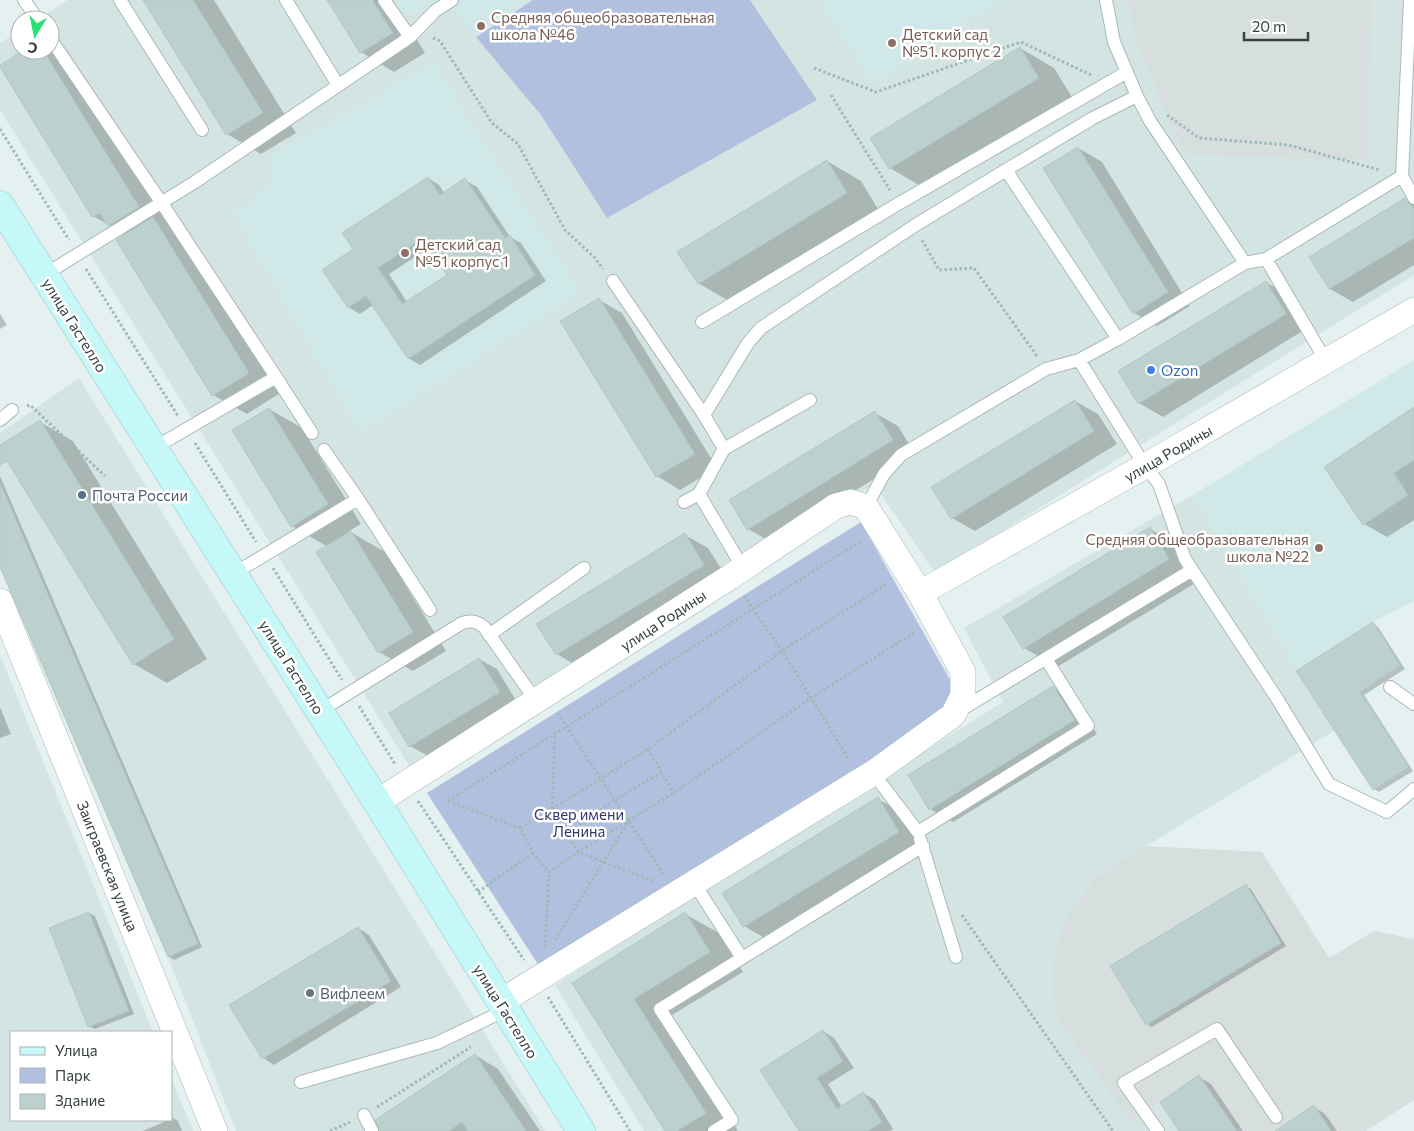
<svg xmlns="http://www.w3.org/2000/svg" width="1414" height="1131" font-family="Commissioner,sans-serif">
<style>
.residential{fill:#d4e4e2}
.industrial{fill:#d7dfde}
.education{fill:#d0e8e7}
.green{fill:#b2c0e0}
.shadow{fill:#0003;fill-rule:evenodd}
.building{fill:#bcd0cd;stroke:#b0cac6;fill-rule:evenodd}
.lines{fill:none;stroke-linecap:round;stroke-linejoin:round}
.lane-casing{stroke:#a9bab9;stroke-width:14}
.street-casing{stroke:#a9bab9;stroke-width:26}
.secondary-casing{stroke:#97c8c7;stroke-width:29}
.path{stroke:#9cbbb7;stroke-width:3;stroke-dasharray:2.5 2.5;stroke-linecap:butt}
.lane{stroke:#fff;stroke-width:12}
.street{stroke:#fff;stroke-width:25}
.secondary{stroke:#c7f8f8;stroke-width:28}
.education-dot{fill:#8d6e63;stroke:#fff;stroke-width:2}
.shop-dot{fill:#3f7fe0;stroke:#fff;stroke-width:2}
.service-dot{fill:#5c6f8a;stroke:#fff;stroke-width:2}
.worship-dot{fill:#6b7280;stroke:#fff;stroke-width:2}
.labels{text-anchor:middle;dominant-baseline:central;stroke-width:5;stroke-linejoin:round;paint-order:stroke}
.education-label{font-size:15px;fill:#785e54;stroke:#fff;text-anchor:start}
.street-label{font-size:15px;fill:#354240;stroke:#fff}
.shop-label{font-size:15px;fill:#366cbe;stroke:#fff;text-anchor:start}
.service-label{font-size:15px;fill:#4e5e75;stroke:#fff;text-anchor:start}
.park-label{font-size:15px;fill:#30386c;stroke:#fff}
.worship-label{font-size:15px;fill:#5b616d;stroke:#fff;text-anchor:start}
</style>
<rect width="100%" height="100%" fill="#e5f0f0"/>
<path class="residential" d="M68 0H1414V275L935 573 874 484 416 777 0 110V43L20 31V50H50V20H37Z
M79 378 545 1131H236L168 957 197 944 0 483V433Z
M1193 495 1296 671 1334 731 1097 876 1130 1121 1160 1102 1179 1131H644L555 985 1003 702 964 628Z
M0 655 153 1032H11V1120H171V1077L193 1131H0Z"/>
<path class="industrial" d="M1127 0H1371L1368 161 1184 154 1138 46Z
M1145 846 1262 852 1329 958 1374 931 1414 939V1100L1366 1131H1179L1160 1102 1130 1121 1055 1014 1052 964 1067 915 1097 876Z"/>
<path class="education" d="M391 0H533L476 37 455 9 400 14Z
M818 0H1003L873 86Z
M433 61 581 293 360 435 232 214 270 180 272 154Z
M1414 360V601L1373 622 1296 671 1193 495Z"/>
<path class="green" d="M533 0H750L817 100 607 218 541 115 476 37Z
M861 522 962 701 543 972 427 793Z"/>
<path class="shadow" d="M144 0H214L296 133 261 154 227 134Z
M328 0H393L425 53 394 72 361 52Z
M1020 48 1054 68 1072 97 924 188 890 168Z
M27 50H49L71 63 172 226 170 228 187 238 282 392 247 414 213 395 126 235 93 216Z
M1078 148 1102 162 1190 306 1157 326 1134 313Z
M827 161 861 181 880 212 732 303 698 283Z
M428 178 439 185 445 194 465 180 477 187 510 237 521 243 546 281 420 365 408 358 373 305 360 314 348 307 355 250ZM430 247 449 275 407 302 389 274Z
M1405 200 1414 205V265L1353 302 1330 289 1311 257Z
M1266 282 1289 296 1309 327 1163 417 1139 403Z
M599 300 622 313 717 468 680 490 657 476Z
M0 314 7 325 0 329Z
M1075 401 1098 414 1117 444 975 531 952 518Z
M269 409 302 428 361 524 349 531 385 552 446 651 413 671 379 652 328 547 292 526Z
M1414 409V520L1387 537 1364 524Z
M875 413 898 426 915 454 771 542 748 529Z
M40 422 73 441 207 659 167 683 134 664 0 446Z
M0 476 202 947 174 960 169 956 0 564Z
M1150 529 1184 548 1202 579 1057 667 1024 648Z
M685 535 708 548 727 578 580 668 557 654Z
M1373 624 1378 627 1405 669 1364 695 1413 771 1379 792 1374 789 1298 672Z
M479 659 497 669 517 702 428 756 410 746Z
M1053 687 1077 701 1097 734 953 822 930 809Z
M0 707 11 734 0 738Z
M878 799 901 812 922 846 768 940 744 926 724 893Z
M1246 886 1251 889 1286 946 1152 1027 1147 1024Z
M89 913 95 916 134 1014 95 1029 89 1026Z
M685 914 719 933 743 972 667 1018 738 1131H666L574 983Z
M358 928 369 935 401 987 274 1065 263 1058Z
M823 1031 834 1038 854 1068 828 1084 842 1107 863 1093 875 1100 893 1129 890 1131H801Z
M475 1055 498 1069 540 1131H392Z
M1199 1077 1211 1084 1243 1131H1181Z
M1314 1107 1325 1114 1337 1131H1278Z
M173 1118 178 1121 182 1131H143Z"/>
<path class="building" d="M143 0H193L263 113 226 135Z
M327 0H372L393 33 360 53Z
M1020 47 1039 78 889 169 870 138Z
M24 50H43L139 207 108 226 100 213 92 217 0 67V65Z
M1078 147 1168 292 1133 314 1043 168Z
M827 160 847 193 698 284 677 252Z
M428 177 440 195 465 178 505 238 510 235 535 275 408 359 366 296 348 308 322 270 353 249 342 233ZM423 238 447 275 402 304 378 268Z
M1405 198 1414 209V238L1329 289 1309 257Z
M153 217 249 373 212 396 116 240Z
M1266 281 1286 314 1138 404 1118 371Z
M599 298 695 454 656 477 560 321Z
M1075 400 1094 431 951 519 931 487Z
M1414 407V460L1394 473 1408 495 1363 525 1324 467Z
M269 408 328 504 291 527 232 430Z
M875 411 893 440 747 530 729 500Z
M40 420 174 639 133 665 7 461 0 465V445Z
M0 483 198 944 168 957 0 567Z
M1150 527 1169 559 1023 649 1003 617Z
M351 531 413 632 378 653 316 552Z
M685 533 704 565 556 655 536 624Z
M1373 622 1400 665 1360 692 1409 767 1373 790 1296 671Z
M479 658 500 692 409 747 389 713Z
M1053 686 1075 720 929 810 908 775Z
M878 797 899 832 743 927 722 893Z
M1246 884 1281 943 1146 1025 1110 966Z
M89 912 129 1011 88 1027 49 928Z
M685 912 710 952 634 999 706 1113 677 1131H665L572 983Z
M358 927 391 981 262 1059 229 1005Z
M823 1030 843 1061 817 1078 837 1109 863 1092 882 1122 868 1131H799L760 1070Z
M475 1054 526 1131H468L462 1122 449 1131H380L375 1120Z
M1199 1075 1237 1131H1179L1160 1102Z
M1314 1105 1331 1131H1275Z"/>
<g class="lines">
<g class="lane-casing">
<path id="lane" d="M24 0 38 20
M120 0 202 130
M286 0 338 85
M384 0 410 37
M1106 0 1114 42 1137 96 1150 121 1245 263 1266 259 1326 361
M50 38 161 202 276 377 154 448
M1006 170 1093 118 1137 96
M1402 176 1410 0
M1266 259 1402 176 1414 198
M44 275 195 182 410 37 435 11 452 0
M613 281 704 415 724 449
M702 322 898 204 1127 72
M1118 339 1245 263
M1079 360 1145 466 1159 484 1185 559 1278 700 1329 784 1387 812 1414 789
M276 377 312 433
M704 415 748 343 761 328 914 226 1006 170 1118 339 1079 360 1046 369 901 455 884 474 866 507
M0 420 12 410
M699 494 743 568
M358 499 430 610
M684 502 699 494 724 449 810 400
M233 574 358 499 324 450
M489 635 584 568
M1390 687 1414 704
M320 711 462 623C471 620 476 621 484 627L536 701
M959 711 1192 570
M873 773 918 832 1088 726 1046 659
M920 839 956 957
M694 883 742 958
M301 1082 437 1043 506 1010
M364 1115 372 1131
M714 1131 732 1120 660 1009 923 846
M1158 1131 1124 1083 1217 1029 1276 1117"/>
</g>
<g class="street-casing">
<path id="street" d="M920 593 1145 466 1414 310
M0 601 215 1131
M377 802 730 577 836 506 851 502 866 507 920 593 963 672V695L953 715 873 773 500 1002"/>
</g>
<g class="secondary-casing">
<path id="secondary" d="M0 205 377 802 581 1131"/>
</g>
<path class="path" d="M433 38 440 41 492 123 518 144 565 230 595 258 603 269
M814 68 876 92 1021 42 1091 75
M831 95 890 190
M1167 115 1199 138 1288 145 1380 170
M0 129 69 240
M922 240 939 270 974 268 1037 356
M86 269 178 416
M27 406 30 405 105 476
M195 443 256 542
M273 568 342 680
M744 596 782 651 850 761
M359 706 395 764
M558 713 664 875
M648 749 674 793
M418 801 524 960
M448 801 861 541
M448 801 520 828
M552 809 648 749 782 651 888 583
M552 809 555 733
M567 833 615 800 661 773
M653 881 578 852 552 809 520 828 533 853 549 872 578 852 674 793 811 698 915 632
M478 892 533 853
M962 915 1113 1131
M555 940 628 822
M545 947 549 872
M548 997 630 1131
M377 1107 471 1047
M330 1131 350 1122"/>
<use href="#lane" class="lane"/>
<use href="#street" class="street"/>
<use href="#secondary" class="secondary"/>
</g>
<g class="education-dot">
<circle cx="481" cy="26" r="5"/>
<circle cx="892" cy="43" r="5"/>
<circle cx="405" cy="253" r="5"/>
<circle cx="1319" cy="548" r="5"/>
</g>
<circle class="shop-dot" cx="1151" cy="370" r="5"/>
<circle class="service-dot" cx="82" cy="495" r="5"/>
<circle class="worship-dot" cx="310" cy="993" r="5"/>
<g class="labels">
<g class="education-label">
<text x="491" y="17">Средняя общеобразовательная<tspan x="491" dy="17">школа №46</tspan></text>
<text x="902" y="34">Детский сад<tspan x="902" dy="17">№51. корпус 2</tspan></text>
<text x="415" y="244">Детский сад<tspan x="415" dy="17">№51 корпус 1</tspan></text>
<text x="1309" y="539" text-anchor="end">Средняя общеобразовательная<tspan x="1309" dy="17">школа №22</tspan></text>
</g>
<g class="street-label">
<text transform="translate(75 325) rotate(58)">улица Гастелло</text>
<text transform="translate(1168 453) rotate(-30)">улица Родины</text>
<text transform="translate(663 620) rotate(-33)">улица Родины</text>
<text transform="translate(292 667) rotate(58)">улица Гастелло</text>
<text transform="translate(108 866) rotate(68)">Заиграевская улица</text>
<text transform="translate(506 1011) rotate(58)">улица Гастелло</text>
</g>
<g class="shop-label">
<text x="1161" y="370">Ozon</text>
</g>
<g class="service-label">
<text x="92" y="495">Почта России</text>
</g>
<g class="park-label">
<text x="579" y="814">Сквер имени<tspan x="579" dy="17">Ленина</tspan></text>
</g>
<g class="worship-label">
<text x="320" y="993">Вифлеем</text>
</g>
</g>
<rect x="10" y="1031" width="162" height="90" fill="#ffffff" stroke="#aeb3b3"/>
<rect x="20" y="1047" width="25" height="8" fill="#c7f8f8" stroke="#aeb3b3"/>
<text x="55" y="1056" font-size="15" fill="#354240">Улица</text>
<rect x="20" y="1068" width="25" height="15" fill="#b2c0e0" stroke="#aeb3b3"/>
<text x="55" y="1081" font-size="15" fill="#354240">Парк</text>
<rect x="20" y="1094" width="25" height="15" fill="#bcd0cd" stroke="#aeb3b3"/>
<text x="55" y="1106" font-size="15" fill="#354240">Здание</text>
<g transform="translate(35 35) rotate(190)"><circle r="24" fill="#ffffff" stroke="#aeb3b3"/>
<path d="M0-4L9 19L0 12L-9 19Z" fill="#2be173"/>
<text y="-8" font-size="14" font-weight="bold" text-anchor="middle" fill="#354240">С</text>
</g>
<path d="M1244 32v8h64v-8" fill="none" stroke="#354240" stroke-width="2.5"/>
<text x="1252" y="32" font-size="15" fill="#354240" stroke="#ffffff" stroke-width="4" paint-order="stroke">20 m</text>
</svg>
